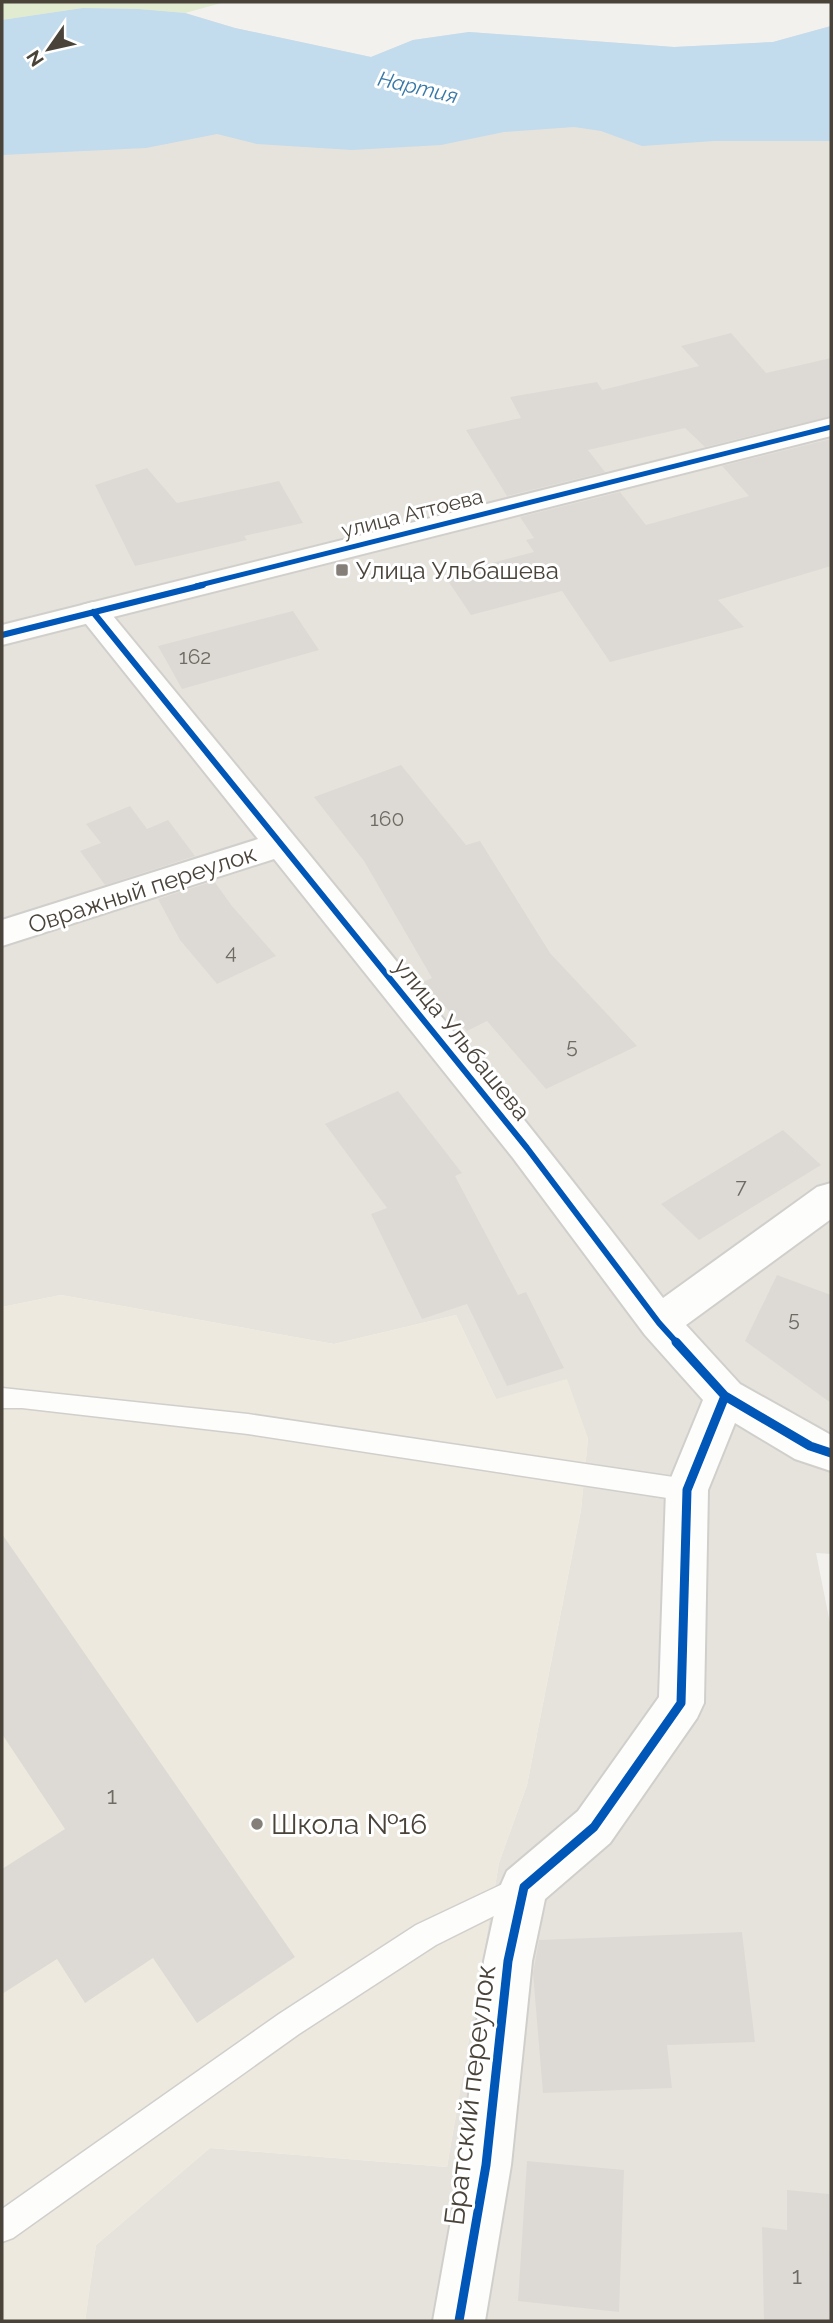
<svg xmlns="http://www.w3.org/2000/svg" width="833" height="2323" font-family="Raleway,sans-serif">
<style>
.residential{fill:#e6e3dc}
.education{fill:#ede9de}
.green{fill:#e0ebd0}
.water{fill:#c2dbed}
.building{fill:#dddad6}
.lines{fill:none;stroke-linecap:round;stroke-linejoin:round}
.service-casing{stroke:#d1cfcc;stroke-width:3}
.minor-casing{stroke:#d1cfcc;stroke-width:4}
.tertiary-casing{stroke:#d1cfcc;stroke-width:4}
.service{fill:#fdfdfc;fill-rule:evenodd}
.minor{fill:#fdfdfc;fill-rule:evenodd}
.tertiary{fill:#fdfdfc;fill-rule:evenodd}
.cycleway-far2-casing{stroke:#fff;stroke-width:9}
.cycleway-far1-casing{stroke:#fff;stroke-width:10}
.cycleway-casing{stroke:#fff;stroke-width:13}
.cycleway-far2{stroke:#0057b8;stroke-width:5}
.cycleway-far1{stroke:#0057b8;stroke-width:6}
.cycleway{stroke:#0057b8;stroke-width:9}
.poi-dot{fill:#848079;stroke:#fff;stroke-width:2.5}
.labels{text-anchor:middle;dominant-baseline:central;stroke-width:6;stroke-linejoin:round;paint-order:stroke}
.far-water-label{font-size:21px;font-style:italic;fill:#3778a7;stroke:#fff}
.far-street-label{font-size:21px;fill:#49433a;stroke:#fff}
.number-label{font-size:21px;fill:#6f6a62}
.poi-label{font-size:24px;fill:#49433a;stroke:#fff;text-anchor:start}
.street-label{font-size:24px;fill:#49433a;stroke:#fff}
.near-number-label{font-size:24px;fill:#6f6a62}
.near-poi-label{font-size:28px;fill:#49433a;stroke:#fff;text-anchor:start}
.near-street-label{font-size:28px;fill:#49433a;stroke:#fff}
</style>
<rect width="100%" height="100%" fill="#f3f1ee"/>
<path class="residential" d="M83 8 138 9 185 13 235 28 371 57 413 40 469 32 674 47 773 42 831 26V1554L816 1553 831 1628V2321H85L96 2245 210 2148 447 2167 499 1863 527 1785 581 1510 588 1438 496 1399 456 1315 334 1344 61 1295 2 1307V20Z"/>
<path class="education" d="M61 1295 334 1344 456 1315 496 1399 567 1379 588 1438 581 1510 527 1785 499 1863 447 2167 210 2148 96 2245 85 2321H2V1307Z"/>
<path class="green" d="M2 2H225L185 13 138 9 83 8 2 20Z"/>
<path class="water" d="M83 8 138 9 185 13 235 28 371 57 413 40 469 32 674 47 773 42 831 26V141H714L642 146 601 131 574 127 504 132 441 145 352 150 257 144 217 134 146 148 2 155V20Z"/>
<path class="building" d="M731 333 766 373 831 358V416L705 447 685 428 588 450 605 472 507 496 466 430 521 418 510 397 597 382 602 390 699 366 681 346Z
M831 439V566L718 600 744 627 610 662 562 591 471 615 444 575 534 552 526 540 534 538 520 517 620 492 646 525 749 496 722 466Z
M147 468 177 503 279 481 303 523 244 536 247 540 135 566 95 485Z
M293 611 319 650 182 689 158 646Z
M401 765 466 845 480 841 550 953 637 1046 546 1089 487 1021 467 1031 423 982 432 978 364 861 314 797Z
M130 806 147 829 168 820 195 856 105 885 80 851 101 843 86 824Z
M214 881 232 906 276 956 217 984 180 940 158 899Z
M398 1091 462 1173 455 1176 518 1295 526 1292 564 1368 507 1386 467 1304 422 1319 371 1214 387 1208 325 1124Z
M783 1130 821 1165 699 1240 661 1204Z
M777 1275 831 1295V1403L745 1341Z
M2 1534 295 1957 197 2023 153 1958 85 2003 57 1959 2 1994V1869L65 1829 2 1734Z
M742 1932 755 2042 667 2045 672 2088 543 2093 533 1973 539 1940Z
M527 2161 624 2170 619 2312 518 2301Z
M787 2190 829 2194 831 2321H764L762 2227 787 2230Z"/>
<g class="lines">
<g class="service-casing">
<path id="service" d="M2 1388 248 1414 687 1479 696 1482 700 1490 696 1498 687 1501 248 1434 22 1408H2Z
M524 1874 534 1878 538 1887 534 1896 436 1945 299 2034 13 2238 2 2242V2209L279 2014 416 1925Z"/>
</g>
<g class="minor-casing">
<path id="minor" d="M93 602 104 605C292 834 483 1062 663 1298L817 1187 831 1183V1219L686 1325 740 1384 831 1435V1471L795 1459 735 1423 708 1490 704 1703 697 1718 610 1843 545 1899 532 1961 511 2165 485 2321H433L461 2165 484 1961 500 1887 507 1871 578 1811 659 1697 666 1490 703 1400 645 1335 513 1158 274 859 2 946V920L258 839 82 619 77 612 82 605Z"/>
</g>
<g class="tertiary-casing">
<path id="tertiary" d="M831 418V436L2 645V625Z"/>
</g>
<use href="#service" class="service"/>
<use href="#minor" class="minor"/>
<use href="#tertiary" class="tertiary"/>
<g class="cycleway-far2-casing">
<path id="cycleway-far2" d="M196 586 831 427"/>
</g>
<g class="cycleway-far1-casing">
<path id="cycleway-far1" d="M93 612 527 1148 659 1323 678 1344
M2 635 203 585"/>
</g>
<g class="cycleway-casing">
<path id="cycleway" d="M676 1342 725 1396 810 1446 831 1453
M459 2321 486 2165 508 1961 524 1887 594 1827 681 1703 687 1490 725 1396"/>
</g>
<use href="#cycleway-far2" class="cycleway-far2"/>
<use href="#cycleway-far1" class="cycleway-far1"/>
<use href="#cycleway" class="cycleway"/>
</g>
<g class="poi-dot">
<rect x="335" y="563" width="14" height="14" rx="3.5"/>
<circle cx="257" cy="1824" r="7"/>
</g>
<g class="labels">
<g class="far-water-label">
<text transform="translate(418 87) rotate(13)">Нартия</text>
</g>
<g class="far-street-label">
<text transform="translate(412 513) rotate(-14)">улица Аттоева</text>
</g>
<g class="number-label">
<text x="195" y="656">162</text>
<text x="387" y="818">160</text>
<text x="231" y="951">4</text>
<text x="572" y="1045">5</text>
<text x="741" y="1185">7</text>
<text x="794" y="1318">5</text>
</g>
<g class="poi-label">
<text x="356" y="570">Улица Ульбашева</text>
</g>
<g class="street-label">
<text transform="translate(142 889) rotate(-18)">Овражный переулок</text>
<text transform="translate(462 1039) rotate(51)">улица Ульбашева</text>
</g>
<g class="near-number-label">
<text x="112" y="1795">1</text>
<text x="797" y="2275">1</text>
</g>
<g class="near-poi-label">
<text x="271" y="1824">Школа №16</text>
</g>
<g class="near-street-label">
<text transform="translate(470 2095) rotate(-83)">Братский переулок</text>
</g>
</g>
<rect width="833" height="2323" fill="none" stroke="#49433a" stroke-width="7"/>
<g transform="translate(49 49) rotate(236)" stroke="#ffffff" stroke-width="5" paint-order="stroke">
<path d="M0-5L12 26L0 18L-12 26Z" fill="#49433a"/>
<text y="-10" font-size="19" font-weight="bold" text-anchor="middle" fill="#49433a">N</text>
</g>
</svg>
